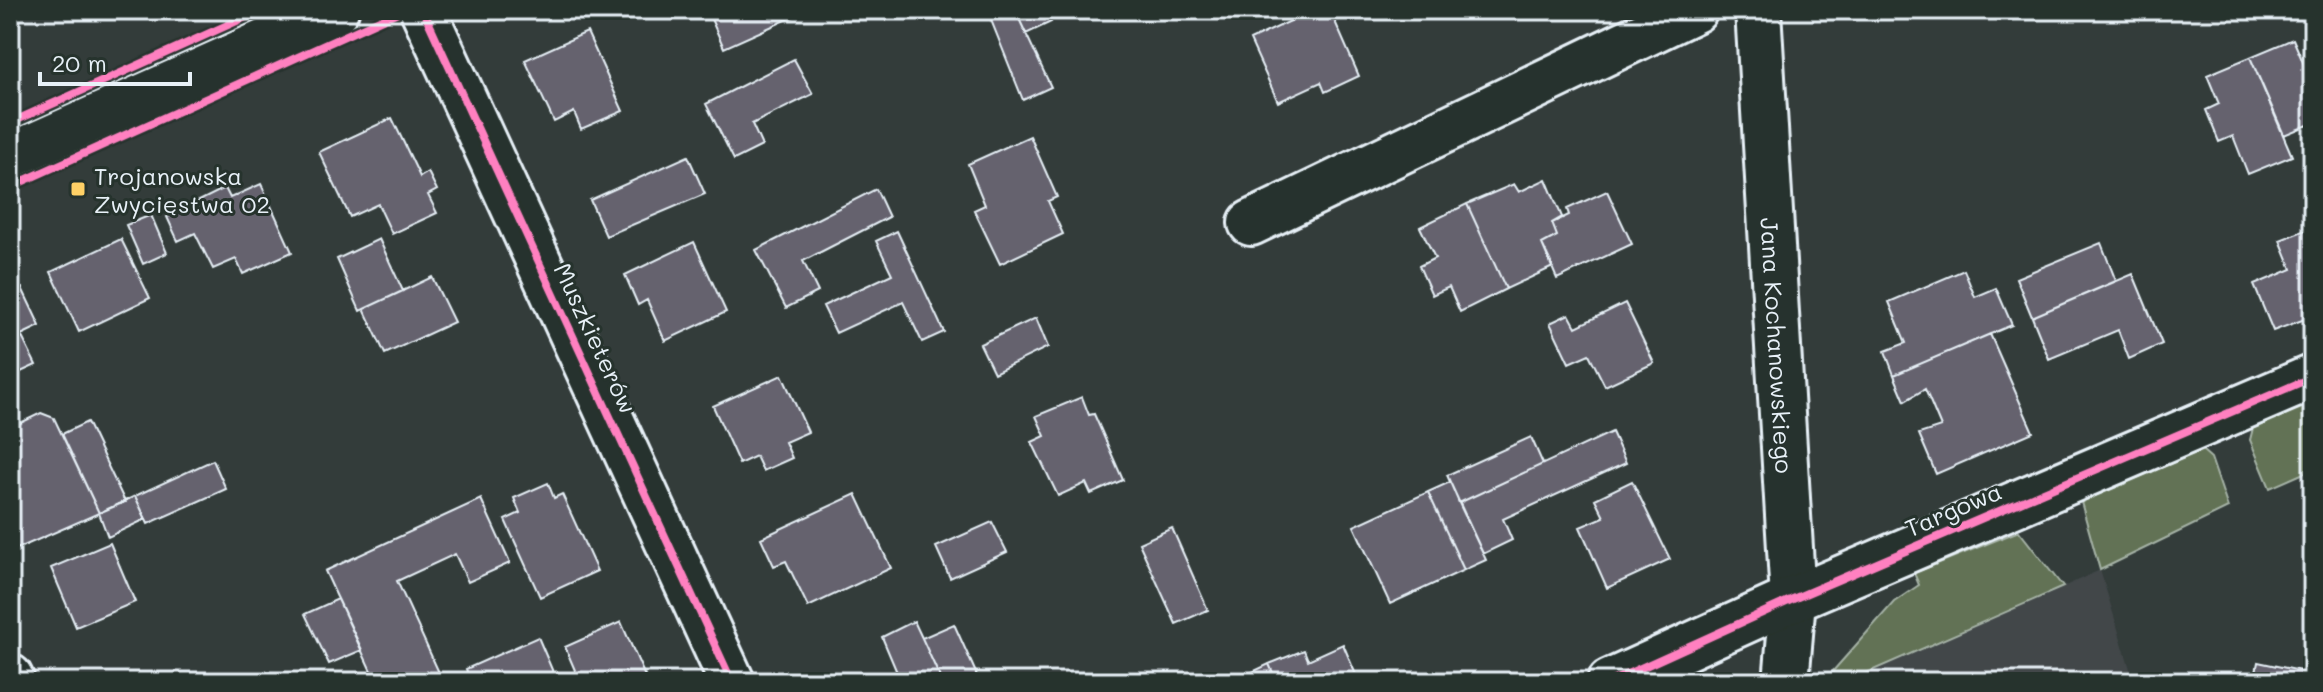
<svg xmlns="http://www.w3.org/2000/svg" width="2323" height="692" font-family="Mali,sans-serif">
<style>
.built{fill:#42474a}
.green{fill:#627254;stroke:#a5b2a6;stroke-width:2}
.building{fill:#65626e;stroke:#e8f1f8;stroke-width:2}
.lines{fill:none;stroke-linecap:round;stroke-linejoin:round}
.street-casing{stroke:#e8f1f8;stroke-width:50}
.secondary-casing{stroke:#e8f1f8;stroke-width:50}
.street{stroke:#26332d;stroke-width:44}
.secondary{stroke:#26332d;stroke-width:44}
.cycleway-casing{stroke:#26332d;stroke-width:13}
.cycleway{stroke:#ff80c0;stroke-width:8}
.poi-dot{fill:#ffd166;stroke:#26332d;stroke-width:3}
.labels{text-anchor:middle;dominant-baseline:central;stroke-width:6;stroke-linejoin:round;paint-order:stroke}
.poi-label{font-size:24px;fill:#e8f1f8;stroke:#26332d;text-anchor:start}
.street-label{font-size:24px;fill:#e8f1f8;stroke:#26332d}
</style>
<rect width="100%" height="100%" fill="#333c3a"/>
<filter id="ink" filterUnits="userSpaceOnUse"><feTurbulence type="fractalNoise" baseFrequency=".0125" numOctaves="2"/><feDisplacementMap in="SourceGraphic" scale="16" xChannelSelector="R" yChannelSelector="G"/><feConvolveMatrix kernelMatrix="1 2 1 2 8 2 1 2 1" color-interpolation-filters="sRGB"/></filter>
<g filter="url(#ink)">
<path class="built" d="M2100 570 2134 682H1846L2063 587Z"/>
<path class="green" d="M2313 401V469L2270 488 2250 440 2253 428Z
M2202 450 2211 458 2228 508 2100 570 2081 502Z
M2019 531 2063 587 1846 682H1831L1833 671 1894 602 1919 585 1914 573Z"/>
<path class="building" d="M707 10H808L724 48Z
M987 10H1015L1051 87 1023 100Z
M1015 10H1046L1051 22 1026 34Z
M1314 10H1330L1359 76 1325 92 1321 82 1278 102 1250 40Z
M587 32 623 111 581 129 574 112 554 122 525 60Z
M2293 39 2313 85V123L2284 135 2250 57Z
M2250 57 2292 156 2248 174 2233 136 2219 142 2206 110 2219 104 2207 75Z
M794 59 813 94 752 124 762 146 734 160 706 104Z
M392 118 420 177 428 172 437 190 428 195 437 213 392 234 378 204 350 217 319 152Z
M1030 136 1057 197 1048 201 1063 234 1000 264 974 210 985 205 968 164Z
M688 156 705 194 606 236 590 200Z
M1546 179 1562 217 1552 223 1557 236 1542 244 1553 267 1506 289 1467 204 1514 184 1519 192Z
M261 184 292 252 243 274 236 259 213 269 195 233 178 241 167 217 225 188 230 198Z
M876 189 889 217 803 261 818 292 786 308 756 250Z
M1607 191 1632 244 1557 279 1542 244 1557 236 1552 223 1569 215 1567 209Z
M1467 204 1506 289 1460 312 1449 287 1432 295 1419 266 1435 258 1420 227Z
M151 215 167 253 143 264 126 225Z
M2313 227V316L2273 331 2254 285 2292 269 2280 240Z
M897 231 944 332 922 342 903 302 836 333 823 306 892 274 876 241Z
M121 239 150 298 79 332 51 272Z
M379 239 403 291 360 311 337 259Z
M694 242 726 312 665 341 647 300 638 305 625 275Z
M2101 243 2116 281 2032 317 2016 278Z
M1964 270 1975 297 1996 288 2012 325 1894 375 1885 351 1906 343 1889 302Z
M2133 274 2162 344 2129 359 2118 330 2049 359 2032 317Z
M432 277 454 322 385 354 364 309Z
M22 288 40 326 21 335 36 365 10 377V294Z
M1625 303 1654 363 1605 386 1589 354 1569 363 1550 323 1569 314 1576 327Z
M1036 318 1048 347 994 373 980 344Z
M1990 334 2033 432 1936 474 1919 434 1941 427 1925 389 1905 401 1894 375Z
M782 375 808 432 785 442 792 458 763 471 756 456 739 464 713 406Z
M1082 397 1089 415 1094 414 1123 480 1091 494 1086 483 1058 496 1032 442 1045 436 1036 416Z
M41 413 54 418 99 513 10 552V428Z
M87 422 125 502 99 513 62 434Z
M1612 432 1626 463 1503 519 1512 540 1483 554 1459 503Z
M1531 437 1543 464 1459 503 1447 475Z
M213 460 226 489 148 524 135 496Z
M1632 481 1670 559 1607 588 1580 527 1604 517 1595 499Z
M1450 482 1486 560 1464 570 1428 492Z
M548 483 554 498 562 494 597 571 540 597 505 520 520 513 514 498Z
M1428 492 1464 570 1390 604 1354 526Z
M856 494 891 568 808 607 786 561 774 566 761 538Z
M135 496 146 519 108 537 99 513Z
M481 499 510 563 468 582 455 554 397 581 441 677 430 682H376L325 571Z
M992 522 1007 552 950 578 936 547Z
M1172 528 1208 610 1176 624 1139 543Z
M110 543 135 602 76 627 51 568Z
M338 599 362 650 329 664 305 614Z
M914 621 922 638 942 682H901L882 637Z
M621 622 647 681 580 682 565 647Z
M954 624 980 682H942L922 638Z
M538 637 553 672 533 682H471L466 669Z
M1343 644 1359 682H1277L1269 664 1304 650 1308 660Z
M2258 662 2310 673 2308 682H2254Z
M1269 664 1277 682H1249L1246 675Z"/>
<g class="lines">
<g class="street-casing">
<g id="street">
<path d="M423 10 732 682"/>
<path id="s1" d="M1758 10 1793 599 1786 682"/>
<path d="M1251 223 1695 10"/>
<path d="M10 677 12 682"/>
<path d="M1610 682 1793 599 2313 377"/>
</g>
</g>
<g class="secondary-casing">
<path id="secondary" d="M10 156 336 10"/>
</g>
<use href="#street" class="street"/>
<use href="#secondary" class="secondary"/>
<g class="cycleway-casing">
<path id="cycleway" d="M423 10 732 682
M10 123 261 10
M10 187 402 10
M1610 682 1793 599 2313 377"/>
</g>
<use href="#cycleway" class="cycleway"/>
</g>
</g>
<rect class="poi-dot" x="70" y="181" width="16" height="16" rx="4"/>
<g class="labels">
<g class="poi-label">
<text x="94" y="175">Trojanowska<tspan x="94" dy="28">Zwycięstwa 02</tspan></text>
</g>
<g class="street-label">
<text transform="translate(596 338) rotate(65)">Muszkieterów</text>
<text stroke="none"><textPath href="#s1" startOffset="336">Jana Kochanowskiego</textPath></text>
<text transform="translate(1953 509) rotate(-23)">Targowa</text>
</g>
</g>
<rect width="2323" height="692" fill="none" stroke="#26332d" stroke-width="40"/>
<rect x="20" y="20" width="2283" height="652" fill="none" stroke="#e8f1f8" stroke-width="3" filter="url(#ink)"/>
<path d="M40 72v12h150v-12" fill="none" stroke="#e8f1f8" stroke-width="4"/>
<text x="52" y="72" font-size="24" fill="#e8f1f8" stroke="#26332d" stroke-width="6" paint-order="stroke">20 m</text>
</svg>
